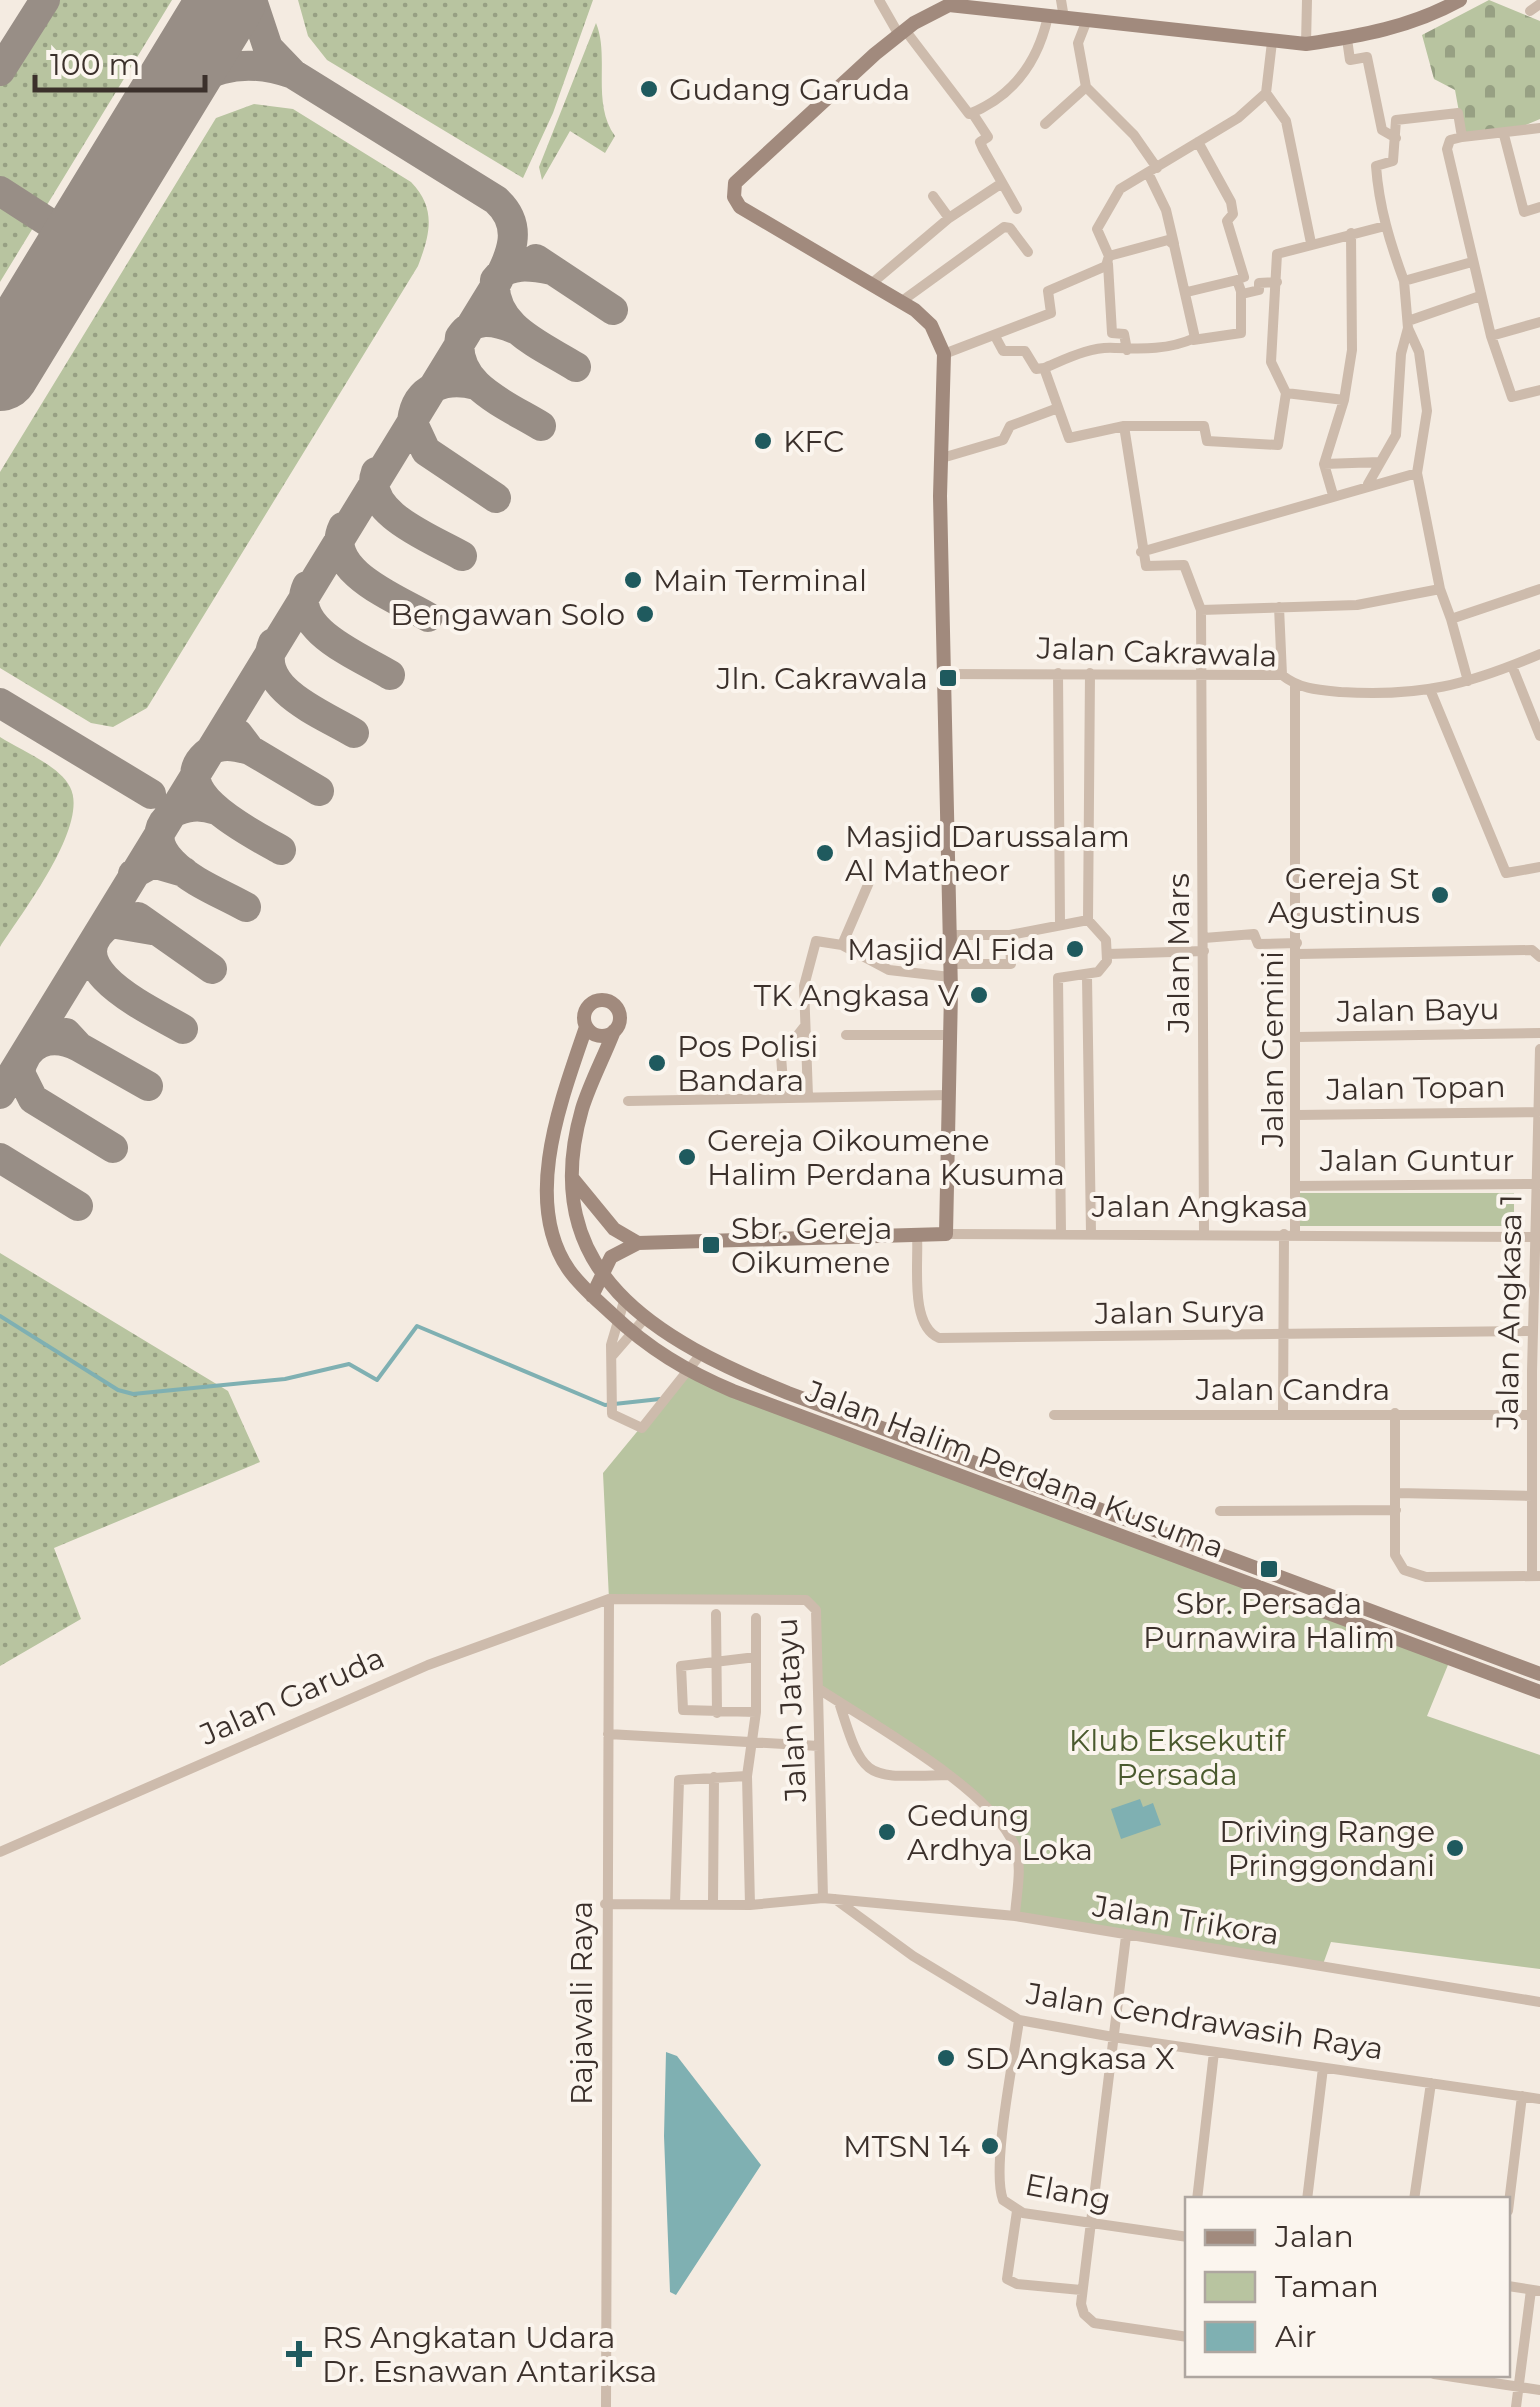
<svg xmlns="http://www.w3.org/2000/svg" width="1540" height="2407" font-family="Montserrat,sans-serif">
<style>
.grass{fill:url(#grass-dots)}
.cemetery{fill:url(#cemetery-stones)}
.green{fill:#b8c4a0}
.water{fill:#7fb0b2}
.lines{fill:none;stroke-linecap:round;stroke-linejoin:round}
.stream{stroke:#7fb0b2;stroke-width:4}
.taxiway{stroke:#988e86;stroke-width:30}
.runway{stroke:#988e86;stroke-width:78}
.street{stroke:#cdbbac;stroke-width:10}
.secondary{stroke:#a18a7d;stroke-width:14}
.poi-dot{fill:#1f5a5e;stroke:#fbf5ee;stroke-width:4}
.labels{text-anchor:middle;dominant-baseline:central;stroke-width:8;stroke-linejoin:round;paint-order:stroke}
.poi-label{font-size:30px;fill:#3b302b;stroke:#fbf5ee;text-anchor:start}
.street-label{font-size:30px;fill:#3b302b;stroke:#fbf5ee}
.park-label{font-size:30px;fill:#4a5a2e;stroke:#fbf5ee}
</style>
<defs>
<pattern id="grass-dots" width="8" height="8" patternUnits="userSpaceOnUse" patternTransform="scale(2.5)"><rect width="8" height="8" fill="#b8c4a0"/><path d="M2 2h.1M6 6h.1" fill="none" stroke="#97a083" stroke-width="1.8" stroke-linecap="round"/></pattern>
<pattern id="cemetery-stones" width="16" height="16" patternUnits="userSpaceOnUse" patternTransform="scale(2.5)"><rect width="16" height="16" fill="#b8c4a0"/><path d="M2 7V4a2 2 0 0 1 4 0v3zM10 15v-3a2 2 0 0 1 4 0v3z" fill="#97a083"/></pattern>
</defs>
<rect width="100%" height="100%" fill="#f4ebe1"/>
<path class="grass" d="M45 0H172L0 282V71Z
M298 0H593L553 113 523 178 327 60 308 36Z
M596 23C610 56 591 103 615 136L605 153 570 131 542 180 539 167Z
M254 104 293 109 411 182C437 209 430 234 418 266L147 708 113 727 91 723 0 668V472L216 118Z
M0 737C20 750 59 765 70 787 90 825 21 914 0 947Z
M0 1253 228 1391 260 1462 54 1548 81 1619 0 1666Z"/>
<path class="cemetery" d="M1489 0 1540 21V119L1519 128 1463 134 1455 90 1434 79 1422 35Z"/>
<path class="green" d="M1298 1193H1514V1226H1298Z
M687 1371 1450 1660 1427 1716 1540 1755V1969L1331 1942 1322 1967 1015 1916 1016 1850 973 1795 819 1689 811 1603 609 1599 603 1473Z"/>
<path class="water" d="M1140 1799 1143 1807 1153 1803 1161 1825 1121 1839 1111 1809Z
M666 2052 677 2056 761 2165 676 2295 670 2292 664 2136Z"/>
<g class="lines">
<path class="stream" d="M0 1316 118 1390 133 1394 285 1379 349 1364 377 1380 417 1326 605 1405 660 1399"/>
<path class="taxiway" d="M0 71 45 0
M161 108C200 69 240 55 293 74L268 48 252 0
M0 191 79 242
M536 259 613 310
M552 270C532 266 508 262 495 280 491 327 543 346 576 367
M515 329C495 321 474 316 460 337 452 385 507 405 541 426
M476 385C446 377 416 387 412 421L426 451 496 498
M376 472C361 513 435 540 462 556
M343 527C322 571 400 600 428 617
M307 586C288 629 361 657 390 675
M273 643C254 689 323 714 354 733
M0 703 151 794
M238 734 250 750 319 791
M250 750C235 746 219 742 206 754 164 792 257 836 281 850
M216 810C177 796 139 828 172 862 191 882 223 894 246 907
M133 874 153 863 184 872
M138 917 212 969
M152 930 111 923C50 966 153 1011 183 1029
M66 1033 79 1047 148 1086
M79 1047C52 1033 25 1041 20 1073L33 1099 113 1148
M0 1094 494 288C510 257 526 227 496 200L293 74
M0 1158 78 1206"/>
<path class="runway" d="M0 372 227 0"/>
<path class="street" d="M879 0 899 35
M1061 0 1064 18
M1530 11 1540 4
M1087 20 1078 43 1086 87 1134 135 1157 168
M905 30 969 114C1014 96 1038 62 1048 16
M1347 39 1350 60 1367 57 1382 130 1396 138
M1306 44 1307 0
M1266 93 1286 121 1311 243
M973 114 988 137 980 142 983 149 1017 209
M1045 124 1086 87
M1540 128 1462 137 1450 140 1447 149 1491 336 1512 397 1540 390
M1504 135 1524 212 1540 207
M1462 137 1458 113 1396 120 1393 161 1376 166C1379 207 1390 243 1404 281L1472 262
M1198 142 1231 202 1233 214 1227 221 1244 277 1237 280
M1148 173 1166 210 1174 244
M933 196 949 218
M1108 264 1112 333 1124 334 1127 350
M1404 281 1408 328 1419 352 1427 411 1417 473 1440 589
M871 284 949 218 1002 183
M1187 292 1237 280 1242 294 1259 290V283L1277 282
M902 301 1004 227 1010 228 1028 252
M1408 321 1480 296
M1491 336 1540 322
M996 338 1003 351H1025L1036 369 1044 368 1069 438 1124 426 1146 566 1184 565 1201 610 1204 1234
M1193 340 1241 333V293
M944 354 1051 313 1048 291 1106 266 1109 256
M1044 368C1066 359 1091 346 1115 348 1143 349 1168 350 1195 338L1174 245 1168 240 1109 256 1097 229 1120 189 1238 118 1266 93 1272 42
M1344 400 1352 350 1351 233
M1124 426H1204L1207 441 1278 445 1286 393
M942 458 1003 440 1010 426 1058 408
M1324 464 1380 462
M1368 484 1396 435 1401 354 1408 328
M1333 495 1324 464 1344 400 1286 393 1271 362 1277 254 1385 226
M1141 552 1417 473
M1279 607 1282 675
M1201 610 1357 605 1440 589 1451 619
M1512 666 1540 736
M1058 673 1060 923
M944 674 1282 675C1299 689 1319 690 1341 692 1421 697 1467 685 1540 654
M1468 681 1451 619 1540 589
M1295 684V1234
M1431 692 1506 873 1540 867
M1088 920 1090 673
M950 935H1010L1088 920 1106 940 1107 961 1098 972 1058 978 1061 1233
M1204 938 1254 934 1258 944 1297 943
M842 945 870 880
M1108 954 1204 951
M1298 954 1532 950 1540 957
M950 964H1011L1010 935
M1087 977 1091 1233
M846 1035H950
M1297 1037 1540 1033
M784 1096 781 1056 804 1027
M808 1096 804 986 816 941 842 945 889 970 950 977
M628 1101 949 1095
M1296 1115 1538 1112
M1296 1186 1537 1184
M946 1234 1536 1237
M917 1235C919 1263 909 1325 939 1338L1532 1331
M625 1298 611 1345 612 1414 642 1428 700 1355
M612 1356 645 1318
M1395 1413V1555L1404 1570 1426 1577 1540 1576
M1054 1415H1531
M1283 1415 1284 1234
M1397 1493 1532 1496
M1220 1511 1396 1510
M1532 1576V1371L1540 1049
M716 1614 717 1713
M819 1689C870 1723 993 1790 1015 1847 1023 1867 1016 1895 1015 1916
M839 1702C864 1783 865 1777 948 1775
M756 1712 683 1710 681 1666 756 1657
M608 1734 819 1746
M0 1852 428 1665 609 1599 806 1600 816 1610 823 1898
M835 1899 913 1956 1019 2020 1113 2037 1540 2099
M605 1904 750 1905 823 1898 1015 1916 1540 2002
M675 1904 679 1780 747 1776
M713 1904 714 1777
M750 1905 747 1776 756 1712V1618
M1126 1936 1081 2304 1084 2314 1094 2323 1188 2337
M1019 2020C1014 2058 991 2168 1003 2200L1023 2213 1188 2237
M1197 2200 1214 2052
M1307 2200 1323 2068
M1414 2200 1431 2083
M1017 2211 1007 2279 1017 2284 1081 2290
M1508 2211 1522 2096
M1508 2286 1540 2291
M1434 2374 1540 2390
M606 2407 609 1599
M1516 2407 1531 2290"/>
<path class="secondary" d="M584 1018a18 18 0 1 1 36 0a18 18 0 1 1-36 0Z
M586 1027C562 1098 521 1201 569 1270 581 1287 597 1300 612 1314 649 1349 686 1371 733 1391L1540 1692
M614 1031C604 1057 590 1083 582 1109 535 1273 657 1340 788 1393L1540 1674
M573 1179 614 1229 638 1243
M592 1296 611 1257 638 1243 946 1234 951 992 940 496 944 354 931 325 915 310 740 207 734 197 735 183 875 54 914 23 949 5 1306 44C1361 36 1411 27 1460 0"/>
</g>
<g class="poi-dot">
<circle cx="649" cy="89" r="10"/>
<circle cx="763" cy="441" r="10"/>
<circle cx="633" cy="580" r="10"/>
<circle cx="645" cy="614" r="10"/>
<rect x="938" y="668" width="20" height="20" rx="5"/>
<circle cx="825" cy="853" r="10"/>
<circle cx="1440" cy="895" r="10"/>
<circle cx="1075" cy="949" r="10"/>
<circle cx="979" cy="995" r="10"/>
<circle cx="657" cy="1063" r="10"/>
<circle cx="687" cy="1157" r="10"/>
<rect x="701" y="1235" width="20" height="20" rx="5"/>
<rect x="1259" y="1559" width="20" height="20" rx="5"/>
<circle cx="887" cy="1832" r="10"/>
<circle cx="1455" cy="1848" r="10"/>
<circle cx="946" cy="2058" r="10"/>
<circle cx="990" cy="2146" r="10"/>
<path d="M294 2339h10v10h10v10h-10v10h-10v-10h-10v-10h10z"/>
</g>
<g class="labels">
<g class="poi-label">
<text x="669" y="89">Gudang Garuda</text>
<text x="783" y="441">KFC</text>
<text x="653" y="580">Main Terminal</text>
<text x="625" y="614" text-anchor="end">Bengawan Solo</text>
<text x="928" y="678" text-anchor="end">Jln. Cakrawala</text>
<text x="845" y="836">Masjid Darussalam<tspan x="845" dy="34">Al Matheor</tspan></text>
<text x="1420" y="878" text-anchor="end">Gereja St<tspan x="1420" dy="34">Agustinus</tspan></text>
<text x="1055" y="949" text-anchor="end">Masjid Al Fida</text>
<text x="959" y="995" text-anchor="end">TK Angkasa V</text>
<text x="677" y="1046">Pos Polisi<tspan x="677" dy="34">Bandara</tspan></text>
<text x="707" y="1140">Gereja Oikoumene<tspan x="707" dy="34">Halim Perdana Kusuma</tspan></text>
<text x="731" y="1228">Sbr. Gereja<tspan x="731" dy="34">Oikumene</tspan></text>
<text x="1269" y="1603" text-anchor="middle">Sbr. Persada<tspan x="1269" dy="34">Purnawira Halim</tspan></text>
<text x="907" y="1815">Gedung<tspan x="907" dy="34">Ardhya Loka</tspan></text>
<text x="1435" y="1831" text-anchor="end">Driving Range<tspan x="1435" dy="34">Pringgondani</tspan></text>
<text x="966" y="2058">SD Angkasa X</text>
<text x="970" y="2146" text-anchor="end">MTSN 14</text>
<text x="322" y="2337">RS Angkatan Udara<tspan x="322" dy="34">Dr. Esnawan Antariksa</tspan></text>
</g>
<g class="street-label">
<text transform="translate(1157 652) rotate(2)">Jalan Cakrawala</text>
<text transform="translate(1178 953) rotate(-90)">Jalan Mars</text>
<text transform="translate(1418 1010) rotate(-1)">Jalan Bayu</text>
<text transform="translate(1272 1049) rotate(-90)">Jalan Gemini</text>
<text transform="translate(1416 1088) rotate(-1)">Jalan Topan</text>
<text x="1417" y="1160">Jalan Guntur</text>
<text x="1200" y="1206">Jalan Angkasa</text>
<text transform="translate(1180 1312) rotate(-1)">Jalan Surya</text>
<text transform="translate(1509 1312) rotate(-89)">Jalan Angkasa 1</text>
<text x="1293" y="1389">Jalan Candra</text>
<text transform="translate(1015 1469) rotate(21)">Jalan Halim Perdana Kusuma</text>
<text transform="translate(292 1696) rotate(-24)">Jalan Garuda</text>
<text transform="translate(791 1710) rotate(-93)">Jalan Jatayu</text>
<text transform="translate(1186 1920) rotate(9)">Jalan Trikora</text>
<text transform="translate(581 2003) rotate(-90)">Rajawali Raya</text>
<text transform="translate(1205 2021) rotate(9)">Jalan Cendrawasih Raya</text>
<text transform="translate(1068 2192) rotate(11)">Elang</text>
</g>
<g class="park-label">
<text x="1177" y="1740">Klub Eksekutif<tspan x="1177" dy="34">Persada</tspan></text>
</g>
</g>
<rect x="1185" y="2197" width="325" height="180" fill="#fbf5ee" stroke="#aea6a0" stroke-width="2.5"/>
<rect x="1205" y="2230" width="50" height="15" fill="#a18a7d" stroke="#aea6a0" stroke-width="2.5"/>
<text x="1275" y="2247" font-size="30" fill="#3b302b">Jalan</text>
<rect x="1205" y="2272" width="50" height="30" fill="#b8c4a0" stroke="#aea6a0" stroke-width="2.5"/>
<text x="1275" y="2297" font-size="30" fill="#3b302b">Taman</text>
<rect x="1205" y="2322" width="50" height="30" fill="#7fb0b2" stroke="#aea6a0" stroke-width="2.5"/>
<text x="1275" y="2347" font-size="30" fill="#3b302b">Air</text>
<path d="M35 75v15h170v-15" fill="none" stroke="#3b302b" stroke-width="5"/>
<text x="50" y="75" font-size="30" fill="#3b302b" stroke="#fbf5ee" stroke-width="8" paint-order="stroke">100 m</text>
</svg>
